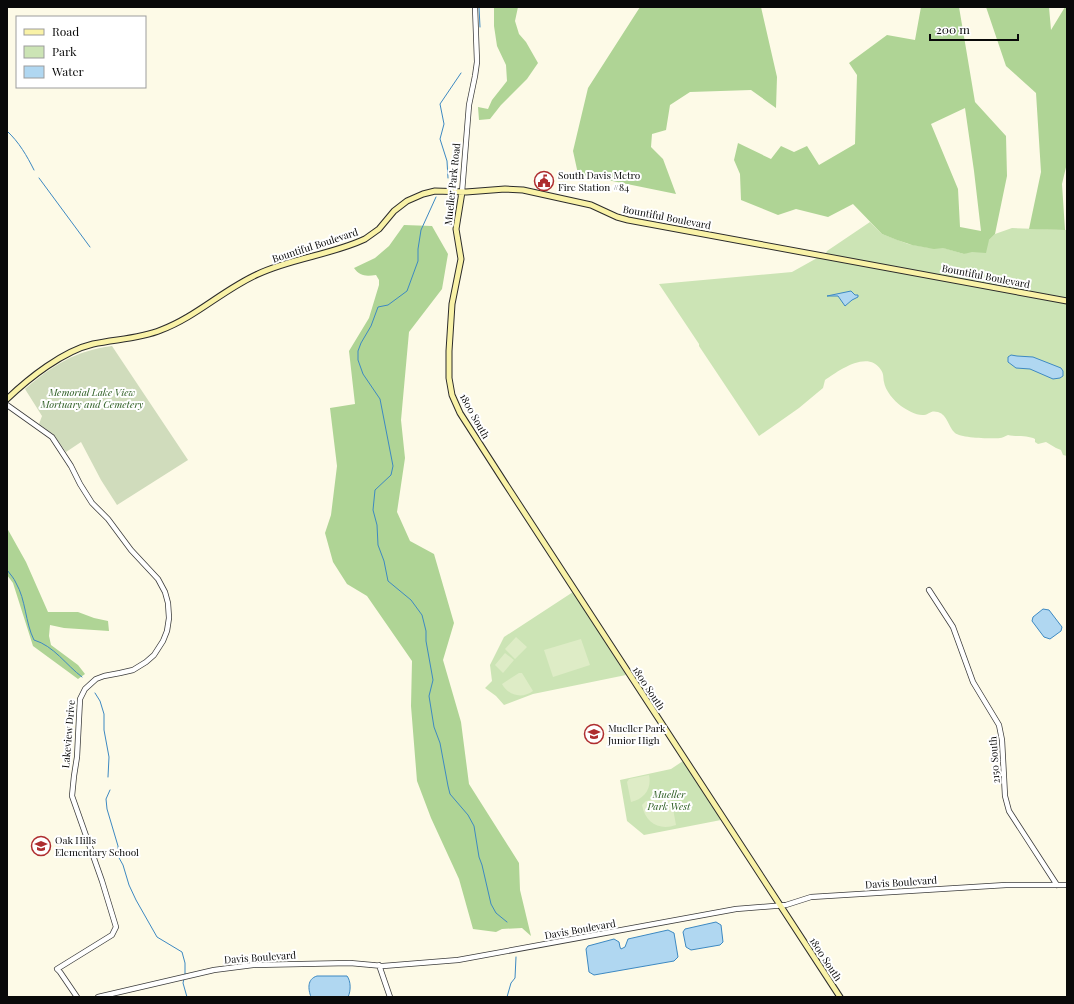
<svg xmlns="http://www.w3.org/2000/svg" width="1074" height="1004" font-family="'Playfair Display',serif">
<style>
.green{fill:#cce4b5}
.forest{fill:#afd495;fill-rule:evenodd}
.cemetery{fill:#d0dcbc}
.pitch{fill:#deecc6}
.water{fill:#b0d7f1;stroke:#3d89c2}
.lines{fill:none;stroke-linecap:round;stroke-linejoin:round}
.stream{stroke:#3d89c2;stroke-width:1}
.tertiary-casing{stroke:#3c3c3c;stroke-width:6}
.secondary-casing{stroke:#2b2b2b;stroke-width:7}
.tertiary{stroke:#fff;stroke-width:4.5}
.secondary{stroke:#f9f2a7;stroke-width:5}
.labels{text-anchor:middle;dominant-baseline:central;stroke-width:4;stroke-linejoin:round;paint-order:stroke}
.poi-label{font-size:10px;fill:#090909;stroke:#fff;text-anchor:start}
.street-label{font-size:10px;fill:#090909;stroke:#fff}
.park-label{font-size:10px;font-style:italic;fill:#2a5b20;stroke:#fff}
</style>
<rect width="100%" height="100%" fill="#fdfae7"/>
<path class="green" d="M870 222 882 234 908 244 930 248 941 247 964 254 989 240 995 234 1012 228 1067 230V456L1063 455 1061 450 1056 448 1046 442 1038 444 1035 442V439C1028 435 1016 437 1008 435 1005 436 1002 438 1000 438 992 439 961 438 955 433 948 427 948 415 938 412 930 410 930 414 924 415 917 416 907 410 901 406 894 401 885 390 884 382 883 378 884 374 881 370 868 349 838 371 825 380L823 388 799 408 759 436 699 346V344L659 284 792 272 826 253 827 251Z
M573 592 626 675 533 694 504 705 496 696 485 688 492 681 490 665 504 637Z
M683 761 721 820 644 835 627 821 620 780 671 769Z"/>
<path class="forest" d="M494 7H518L515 21 519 34 526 42 538 63 527 79 501 105 490 119 479 120 478 107 488 109 492 100 507 81 506 65 497 46 494 26Z
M640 7H761L777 77 776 108 751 90 690 92 670 105 666 130 652 134 651 147 663 159 676 194 578 174 573 151 588 88Z
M921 7H959L975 102 1006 136 1007 176 995 234 989 240 986 253 972 252 964 254 943 248 934 249 912 245 897 240 882 234 853 204 828 217 796 209 778 215 741 200 740 174 734 160 738 143 771 159 781 146 794 152 807 146 819 165 855 144 857 75 849 63 887 35 915 40ZM965 108 974 171 981 231 960 227 958 189 931 124Z
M986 7H1049L1051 30 1065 7H1067V163L1062 184 1065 230 1029 229 1041 172 1036 93 1006 66Z
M404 225 432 226 448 254 442 289 409 332 401 420 405 458 397 512 410 541 434 554 454 623 443 660 461 722 469 784 519 863 520 890 531 936 522 928 502 929 496 932 473 929 459 879 431 818 417 781 411 706 412 661 367 596 347 584 333 562 325 533 331 515 337 466 330 408 355 404 349 351 369 318 379 285V280L376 275C367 276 360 277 354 268L375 258 389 246Z
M7 528 26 562 48 612H78L94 618 108 621 109 631 64 628 50 625 49 636 51 645 78 665 85 674 78 679 33 646 13 583 7 575Z"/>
<path class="cemetery" d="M112 346 188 460 117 505 101 480 81 442 66 452 53 434 39 424 42 416 25 389C53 365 75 351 112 346Z"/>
<path class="pitch" d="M516 637 527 647 515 659 505 649Z
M581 639 590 665 553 677 544 650Z
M505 653 514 660 503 673 495 665Z
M519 673H522L533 691C522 699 509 696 502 684Z
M649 775C652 789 644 799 631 802L627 782 629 779Z
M670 797 671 798 676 825C660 831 645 823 642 805L646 801Z"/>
<path class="water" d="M851 291 855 295H858V297L852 300 845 306 838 296H827Z
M1011 355 1017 356 1033 357 1061 368 1063 371V376L1060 378 1053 379 1030 369 1016 368 1008 362V357Z
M1043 609 1049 610 1062 627 1061 631 1050 639 1044 637 1032 621 1033 617Z
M716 922 721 925 723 942 720 945 691 950 686 947 683 932 685 929Z
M668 930 674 933 678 957 674 961 594 975 589 972 586 949 588 946 614 939 619 942 620 947 621 949 625 947 628 939Z
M317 976H347C351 981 351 991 348 997H311C308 989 307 979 317 976Z"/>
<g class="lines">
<path class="stream" d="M479 7 480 27
M7 131C19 142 27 156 34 170
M39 178 90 247
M448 178 447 161 440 139 444 124 440 104 461 73
M436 197 421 230 418 249V261L407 291 388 305 378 307 371 326 361 343 358 351V360L363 374 380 399 393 466 391 475 375 490 373 510 377 525 378 545 384 561 388 581 411 600 422 615 426 631V641L433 680 429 696 434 727 440 743 448 786 450 794 468 815 474 826 479 857 482 865 491 904 496 913 507 922
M7 570C10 574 14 578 16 583 26 600 25 622 34 640 54 646 66 665 82 677
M95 693 100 701 104 714V730L109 757 108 777
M110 790 106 799 107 809 118 846V856L123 865 129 885 136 900 157 937 182 952 185 963V976
M184 979 183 983 187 997
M507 997 511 983 515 978 516 957"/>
<g class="tertiary-casing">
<path id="tertiary" d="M462 192 469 105 475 76 477 62 475 7
M7 405 52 437 71 466 80 484 92 503 108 519 131 550 158 579 165 592 168 603 169 618 167 631 163 641 154 655 146 662 133 670 120 673 104 676 96 679 85 689 80 699 77 757 74 776 72 796 102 881 116 927 112 935 57 969 60 972 77 997
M929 590 953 627 973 682 999 725 1002 740 1005 796 1009 811 1057 885
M379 965 390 997
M98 997 214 970 253 965 350 963 383 966 458 960 736 909 786 905 811 897 1006 885H1067"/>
</g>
<g class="secondary-casing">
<path id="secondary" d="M462 192 456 229 461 259 452 304 449 351V378L452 395 460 413 505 483 840 997
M7 399C29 378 63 351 93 344 116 339 139 339 161 330 196 317 224 289 258 274 292 258 331 255 365 239L379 229 394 211 407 201 423 194 435 191 466 192 505 189 523 190 591 205 617 217 628 220 1067 301"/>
</g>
<use href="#tertiary" class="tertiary"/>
<use href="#secondary" class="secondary"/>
</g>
<defs>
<g id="civic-ring" transform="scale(1)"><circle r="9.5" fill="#fff" stroke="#ae2d2f" stroke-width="1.5"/><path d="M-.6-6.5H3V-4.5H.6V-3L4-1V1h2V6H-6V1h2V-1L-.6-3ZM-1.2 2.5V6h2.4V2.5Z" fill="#ae2d2f"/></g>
<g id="school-ring" transform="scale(1)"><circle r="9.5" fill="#fff" stroke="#ae2d2f" stroke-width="1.5"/><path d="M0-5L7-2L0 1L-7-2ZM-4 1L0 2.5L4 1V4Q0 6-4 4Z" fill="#ae2d2f"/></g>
</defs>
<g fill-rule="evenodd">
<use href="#civic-ring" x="544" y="181"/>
<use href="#school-ring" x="594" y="734"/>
<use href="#school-ring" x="41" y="846"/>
</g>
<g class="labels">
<g class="poi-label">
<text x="558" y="175">South Davis Metro<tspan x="558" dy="12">Fire Station #84</tspan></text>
<text x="608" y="728">Mueller Park<tspan x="608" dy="12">Junior High</tspan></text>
<text x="55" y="840">Oak Hills<tspan x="55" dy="12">Elementary School</tspan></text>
</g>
<g class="street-label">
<text transform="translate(452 184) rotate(-84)">Mueller Park Road</text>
<text transform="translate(667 217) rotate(11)">Bountiful Boulevard</text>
<text transform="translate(315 245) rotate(-18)">Bountiful Boulevard</text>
<text transform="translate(986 276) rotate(11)">Bountiful Boulevard</text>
<text transform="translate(475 416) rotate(61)">1800 South</text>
<text transform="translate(649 688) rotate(57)">1800 South</text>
<text transform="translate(68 734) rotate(-85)">Lakeview Drive</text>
<text transform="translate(994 760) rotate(-94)">2150 South</text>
<text transform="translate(901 882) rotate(-4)">Davis Boulevard</text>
<text transform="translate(580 929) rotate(-10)">Davis Boulevard</text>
<text transform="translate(260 957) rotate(-4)">Davis Boulevard</text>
<text transform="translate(826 959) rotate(57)">1800 South</text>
</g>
<g class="park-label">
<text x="92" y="392">Memorial Lake View<tspan x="92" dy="12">Mortuary and Cemetery</tspan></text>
<text x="669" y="794">Mueller<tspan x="669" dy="12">Park West</tspan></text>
</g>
</g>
<rect width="1074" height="1004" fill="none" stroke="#090909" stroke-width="16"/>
<rect x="16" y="16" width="130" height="72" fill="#ffffff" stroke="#9d9d9d"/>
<rect x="24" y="29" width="20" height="6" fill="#f9f2a7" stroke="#9d9d9d"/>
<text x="52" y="36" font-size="12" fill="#090909">Road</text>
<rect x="24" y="46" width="20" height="12" fill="#cce4b5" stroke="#9d9d9d"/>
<text x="52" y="56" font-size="12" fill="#090909">Park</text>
<rect x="24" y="66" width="20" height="12" fill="#b0d7f1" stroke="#9d9d9d"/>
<text x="52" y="76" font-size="12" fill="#090909">Water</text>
<path d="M930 34v6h88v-6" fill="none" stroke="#090909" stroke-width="2"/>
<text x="936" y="34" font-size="12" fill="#090909" stroke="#ffffff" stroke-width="3" paint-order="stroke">200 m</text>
</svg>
